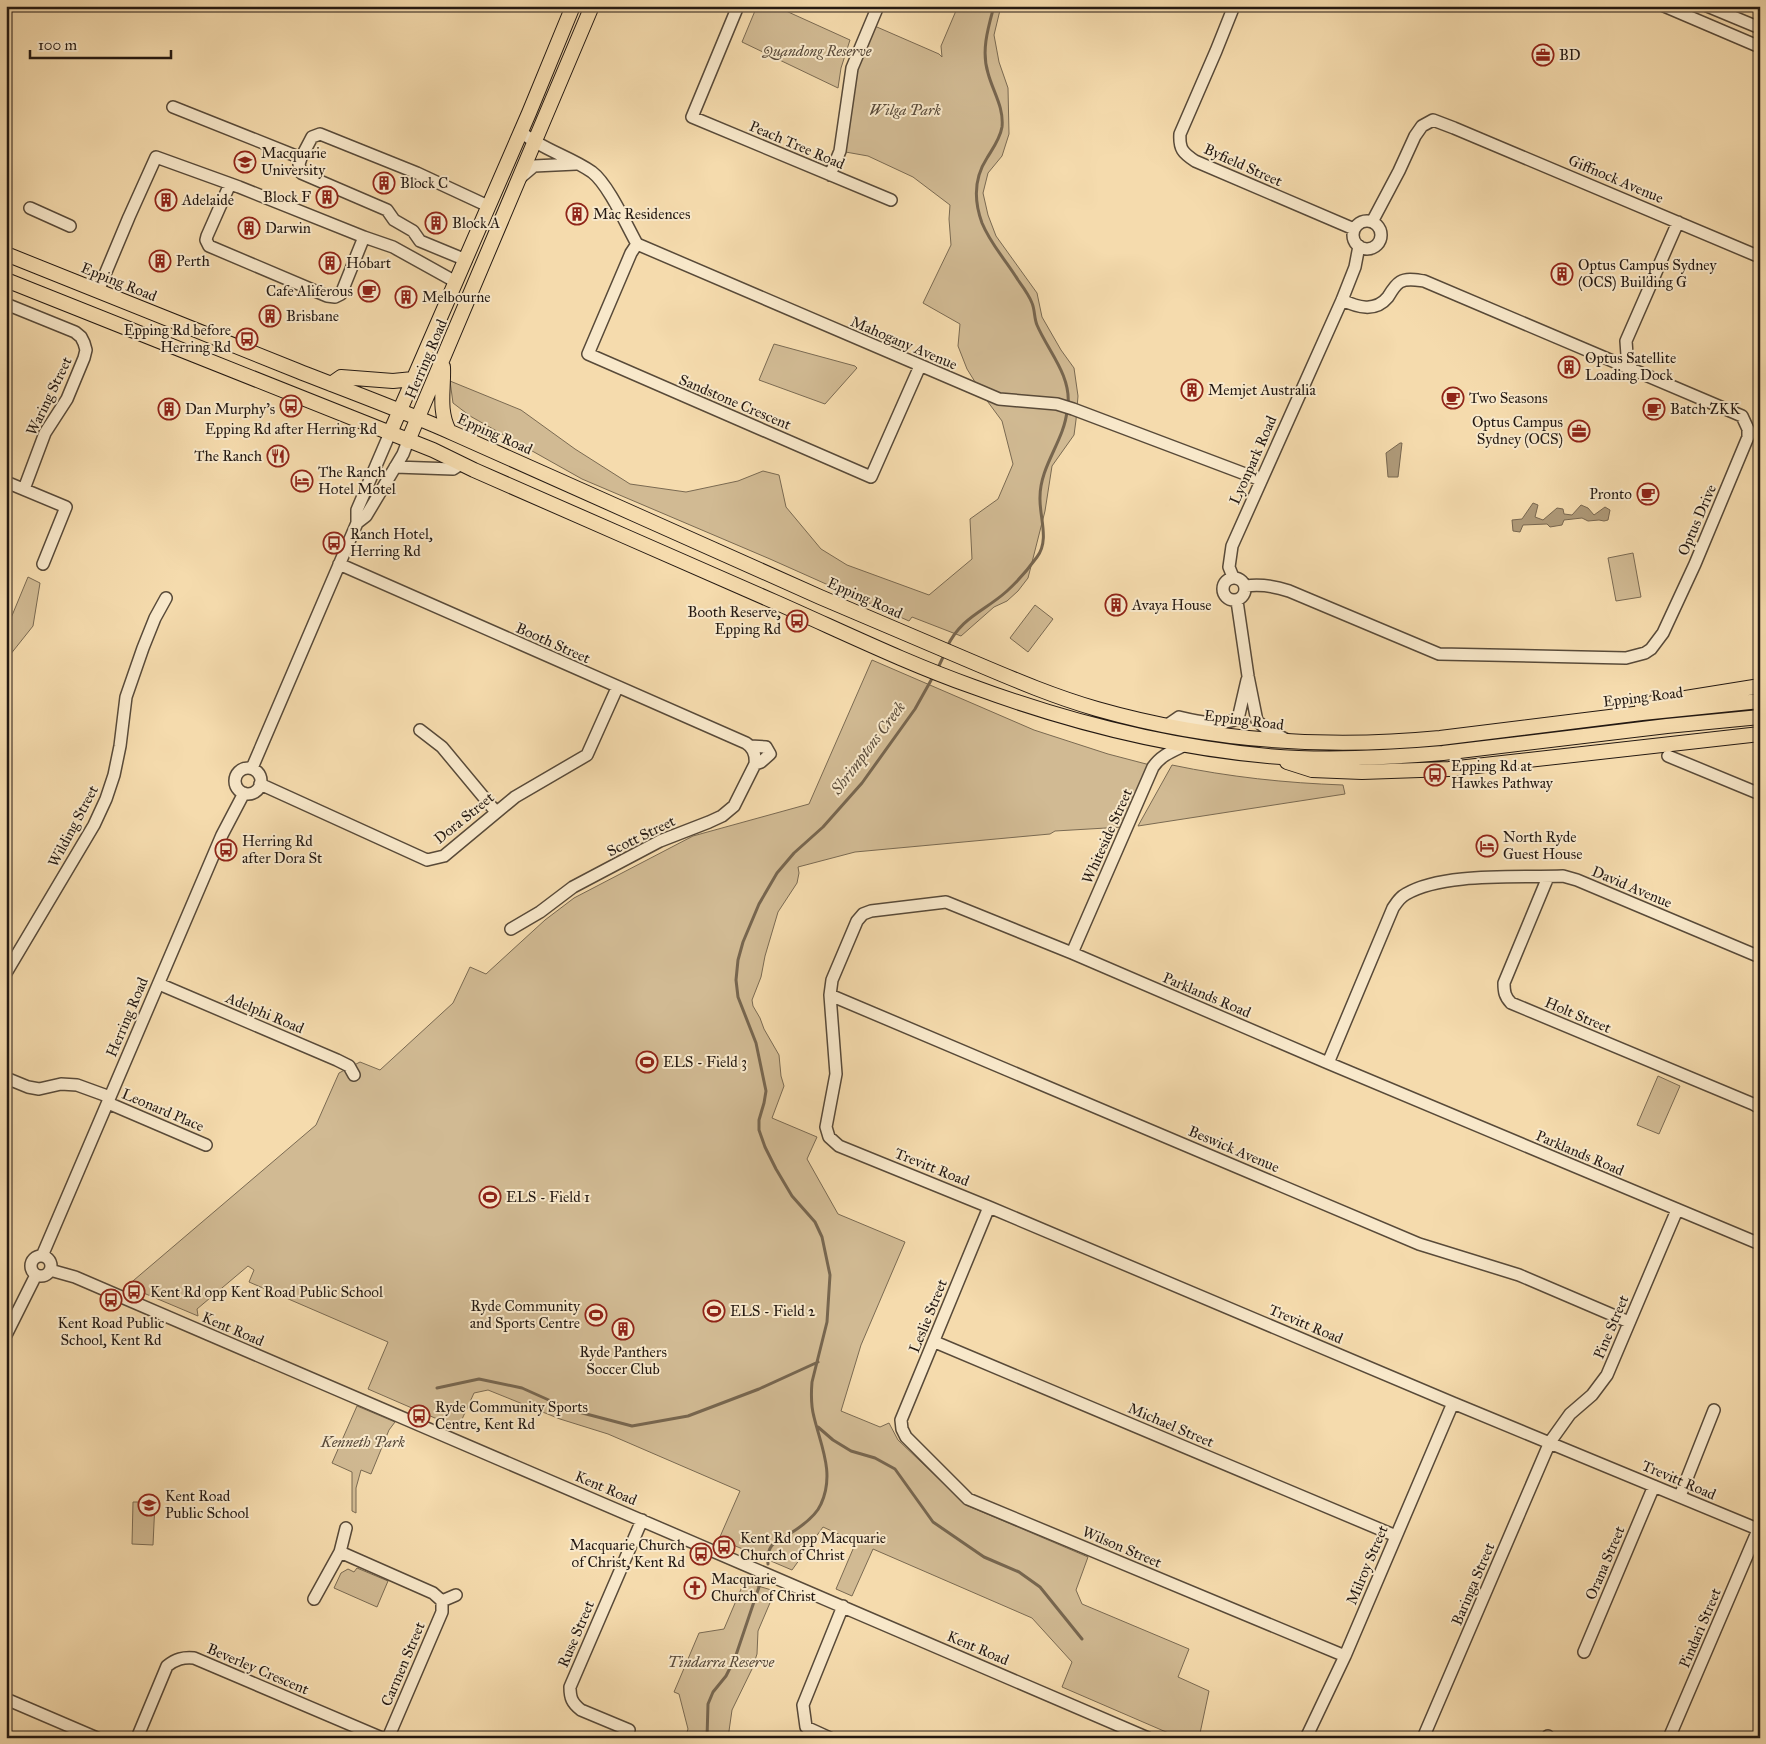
<svg xmlns="http://www.w3.org/2000/svg" width="1766" height="1744" font-family="'IM FELL Great Primer',serif">
<style>
.green{fill:#d1ba93;stroke:#7a6a52}
.water{fill:#ae9978;stroke:#77664f}
.lines{fill:none;stroke-linecap:round;stroke-linejoin:round}
.stream{stroke:#77664f;stroke-width:3}
.minor-casing{stroke:#584a39;stroke-width:14}
.major-casing{stroke:#241912;stroke-width:16}
.minor{stroke:#f8e8ca;stroke-width:11}
.major{stroke:#f5dbad;stroke-width:14}
.labels{text-anchor:middle;dominant-baseline:central;stroke-width:4;stroke-linejoin:round;paint-order:stroke}
.park-label{font-size:15px;font-style:italic;fill:#584939;stroke:#f8e8ca}
.poi-label{font-size:15px;fill:#241912;stroke:#f8e8ca;text-anchor:start}
.street-label{font-size:15px;fill:#241912;stroke:#f8e8ca}
.water-label{font-size:16px;font-style:italic;fill:#5b4c3b;stroke:#f8e8ca}
</style>
<rect width="100%" height="100%" fill="#f5dbad"/>
<filter id="stains"><feTurbulence type="fractalNoise" baseFrequency=".004" numOctaves="4"/><feColorMatrix values="0 0 0 0 .2 0 0 0 0 .09 0 0 0 0 .02 0 0 0 .5 -.17"/></filter>
<radialGradient id="worn" r=".72"><stop offset=".6" stop-color="#630" stop-opacity="0"/><stop offset="1" stop-color="#630" stop-opacity=".3"/></radialGradient>
<path class="green" d="M757 6H775L850 40 841 68 838 88 742 42Z
M958 6H1001L994 35 999 62 1008 88 1009 134 1002 156 988 173 983 193 988 215 996 236 1037 293 1042 317 1061 350 1074 368 1078 396 1076 420 1074 435 1052 466 1045 511 1028 578 1018 591 1007 601 994 607 961 636 912 617 909 621 770 559 582 479 470 416 453 403 450 381 521 410 575 449 630 484 686 492 738 481 763 471 779 475 786 507 821 549 847 565 929 595 972 559 970 519 998 499 1013 464 1002 421 985 398 967 369 958 346 960 324 923 303 951 245 949 219 950 205 913 177 868 156 840 151 852 68 870 24 939 54 942 57 941 46Z
M774 344 855 366 857 368 825 404 759 380Z
M1633 553 1641 597 1616 601 1608 558Z
M28 577 40 583 33 626 6 660V630Z
M1035 605 1053 619 1028 652 1010 638Z
M872 660 1034 730 1108 754 1150 765 1123 827 1055 831 1050 834 855 852 798 867 799 873 797 883 778 912 765 956 761 977 752 1000 753 1006 760 1018 764 1029 779 1055 781 1076 784 1086 772 1118 817 1137 807 1159 838 1214 905 1242 861 1345 841 1411 880 1427 889 1423 898 1440 966 1505 1088 1557 1076 1590 1082 1604 1189 1649 1178 1677 1209 1691 1199 1738H1180L1062 1687 1072 1662 1032 1618 873 1549 852 1596 836 1589 856 1542 823 1527 792 1570 719 1539 740 1491 608 1434 560 1419 488 1390 474 1393 458 1428 368 1389 388 1342 249 1282 254 1270 248 1266 197 1309 198 1316 127 1286 316 1125 339 1073 360 1062 380 1070 453 1003 470 967 486 974 545 920 574 898 693 836 809 804Z
M1172 765C1229 777 1286 783 1343 785L1345 794 1138 826Z
M1658 1076 1680 1086 1659 1134 1637 1125Z
M357 1406 395 1422 389 1430 371 1474 361 1470 356 1488V1513L352 1511V1472L332 1463Z
M133 1502H155L153 1545 132 1544Z
M357 1568 388 1581 377 1607 334 1588 341 1573 348 1569 354 1572Z
M744 1582 775 1591 758 1631 757 1654 752 1669 732 1710 728 1738H685L688 1729 679 1694 674 1692 699 1633 724 1629Z"/>
<path class="water" d="M1400 443H1402L1398 477H1388L1386 453Z
M1533 503 1538 505 1535 517 1543 520 1557 508 1563 509 1564 514 1572 515 1581 505 1588 508 1594 515 1605 507 1610 510 1608 520 1604 521 1599 520 1588 521 1582 518 1564 520 1562 525 1550 527 1547 524 1523 525 1520 532 1513 531 1512 520 1522 519Z"/>
<g class="lines">
<path class="stream" d="M994 6C988 28 981 51 988 73 993 92 1004 107 1002 127 1000 139 993 148 987 158 974 178 974 201 982 223 991 245 1006 260 1018 280 1023 287 1029 295 1032 303 1035 310 1034 318 1037 325 1048 351 1071 375 1068 405
M947 647C961 617 985 611 1007 591 1018 581 1029 568 1037 557 1050 540 1039 516 1040 497 1040 466 1064 441 1067 411
M937 670 944 655
M437 1388 479 1379 522 1388 571 1410 632 1426 688 1416 759 1389 818 1362
M818 1427 833 1440 851 1451 875 1458 895 1469 933 1522 984 1557 1019 1572 1040 1587 1082 1639
M768 1564C766 1543 777 1541 791 1533 802 1526 816 1516 821 1504 835 1474 821 1446 814 1417 811 1406 811 1394 812 1382L827 1322 830 1275 822 1237 815 1222 792 1196 776 1169 765 1147 759 1130V1120L764 1103 766 1091 756 1043 738 997 736 980 738 960 743 942 759 904 777 873 794 853 823 827 862 783 915 709 934 675
M707 1738 708 1704 713 1692 726 1676 735 1658 761 1581"/>
<g class="minor-casing">
<path id="minor" d="M738 6 692 117 891 200
M1234 6 1216 51 1180 134C1179 149 1183 153 1195 161L1354 229
M1664 6 1760 47
M1707 6 1760 28
M173 107 301 158
M521 132C543 150 569 156 592 172 608 184 626 224 637 244L999 399 1057 404 1073 409 1261 480
M830 175 840 151 852 68 878 6
M521 177 534 166 576 164
M230 184 207 236 206 240 209 246 327 296 335 297 341 294 364 237
M30 208 70 226
M1353 235a14 14 0 1 1 28 0a14 14 0 1 1-28 0Z
M1372 222 1399 171 1415 136 1422 126 1433 120 1454 128 1760 257
M637 244 631 253 588 354 871 477 920 366
M466 260 420 241 413 231 394 220 387 210 301 173 299 164 301 158 312 137 320 134 417 173 488 206
M98 291 129 217 156 157 239 187 364 237 393 247 456 282
M6 304 75 332 81 337 84 343 86 350 84 358 67 399 45 433 24 489
M1632 370 1627 355 1626 341 1678 222
M395 467 453 469 461 464
M6 482 66 507 43 564
M357 523 366 516 403 454 408 441
M339 564 746 743C754 748 756 755 755 764L734 806 722 816 709 822 660 841 573 887 540 912 511 929
M1233 577 1229 567 1232 546 1342 300 1355 267 1359 246
M1223 589a11 11 0 1 1 22 0a11 11 0 1 1-22 0Z
M1246 586C1261 584 1274 586 1289 591L1439 654 1626 658 1645 653 1651 649 1663 633 1695 564 1748 437V429L1742 416 1424 281C1416 280 1407 278 1400 282 1395 285 1391 292 1388 297 1375 313 1357 307 1342 300
M1237 601 1248 676 1257 721 1268 730 1287 740
M1166 726 1179 717C1200 722 1216 726 1238 719L1247 680
M420 730 442 747 496 812
M750 746 766 747 770 754 761 762 755 764
M1668 756 1760 794
M252 768 357 523V510L390 433
M235 781a13 13 0 1 1 26 0a13 13 0 1 1-26 0Z
M260 784 427 860 444 856 515 797 587 755 617 688
M1548 877 1504 983C1504 992 1505 997 1511 1003L1753 1104 1760 1108
M1072 953 1153 767C1161 755 1173 751 1185 745
M6 973 94 825 106 799 114 775 120 746 126 697 143 648 155 618 166 598
M159 984 337 1060 349 1066 354 1075
M830 995 1419 1244 1519 1275 1629 1322
M1328 1063 1393 908C1397 902 1400 897 1406 894 1443 872 1519 878 1563 876L1577 880 1760 957
M6 1078 28 1087 39 1089 61 1084 77 1085 110 1097
M108 1103 206 1145
M989 1207 901 1420 902 1429 906 1437 968 1499 1345 1656
M1760 1244 1328 1063 1072 953 946 902 871 911 863 914 857 921 832 980 830 995 836 1074 826 1127 829 1137 839 1146 989 1207 1453 1403 1760 1530
M31 1266a10 10 0 1 1 20 0a10 10 0 1 1-20 0Z
M42 1256 222 835 244 793
M50 1270 75 1277 1148 1738
M6 1335 36 1275
M935 1342 1396 1536
M1680 1496 1714 1410
M340 1552 433 1593 442 1601V1612L388 1738
M314 1599 340 1552 346 1528
M442 1601 456 1595
M1584 1652 1654 1486
M6 1699 97 1738
M629 1730 581 1710C572 1703 570 1698 570 1687L642 1520
M137 1738 167 1666C176 1659 183 1657 194 1658L382 1738
M830 1738 806 1727 803 1705 843 1606
M1306 1738 1345 1656 1453 1403
M1423 1738 1550 1442 1570 1414 1592 1395 1607 1375 1677 1210
M1547 1738 1548 1736
M1669 1738 1758 1530"/>
</g>
<g class="major-casing">
<path id="major" d="M6 254C104 293 201 332 298 371 351 392 404 411 455 434 577 488 698 543 820 597 872 619 923 641 975 663 1015 680 1055 697 1097 709 1209 741 1325 749 1440 738L1642 713 1760 701
M6 280 433 450 474 470C574 514 675 558 775 602 841 631 906 663 974 687 1069 722 1168 747 1268 756 1326 761 1385 758 1443 753L1667 726 1760 717
M443 367C444 389 438 410 449 431
M331 384 341 377 393 381 413 379
M390 433 529 113 573 6
M408 441 592 6
M1642 705 1760 686
M1287 762 1312 770 1362 772 1449 769 1760 734"/>
</g>
<use href="#minor" class="minor"/>
<use href="#major" class="major"/>
</g>
<defs>
<g id="office-ring" transform="scale(1.125)"><circle r="9.5" fill="#f8e8ca" stroke="#8f2418" stroke-width="1.5"/><path d="M-6-3h4V-5.5h4V-3h4V5H-6ZM-1-4.5V-3h2v-1.5ZM-6 0V1H6V0Z" fill="#8f2418"/></g>
<g id="university-ring" transform="scale(1.125)"><circle r="9.5" fill="#f8e8ca" stroke="#8f2418" stroke-width="1.5"/><path d="M0-5L7-2L0 1L-7-2ZM-4 1L0 2.5L4 1V4Q0 6-4 4Z" fill="#8f2418"/></g>
<g id="building-ring" transform="scale(1.125)"><circle r="9.5" fill="#f8e8ca" stroke="#8f2418" stroke-width="1.5"/><path d="M-4-6H4V6H1V3H-1V6H-4ZM-2.5-4.3h1.7v1.8h-1.7ZM.8-4.3h1.7v1.8H.8ZM-2.5-1h1.7V.8h-1.7ZM.8-1h1.7V.8H.8Z" fill="#8f2418"/></g>
<g id="cafe-ring" transform="scale(1.125)"><circle r="9.5" fill="#f8e8ca" stroke="#8f2418" stroke-width="1.5"/><path d="M-5.5-4.5H6V0H3Q3 3.5 0 3.5H-2.5Q-5.5 3.5-5.5 0ZM3-3.2v2h1.7v-2ZM-6 4.5H4V6H-6Z" fill="#8f2418"/></g>
<g id="bus-ring" transform="scale(1.125)"><circle r="9.5" fill="#f8e8ca" stroke="#8f2418" stroke-width="1.5"/><path d="M-5-6H5V4H4V6H2V4H-2V6H-4V4H-5ZM-3.5-4V0h7V-4ZM-3.5 1.2v1.5H-2V1.2ZM2 1.2v1.5H3.5V1.2Z" fill="#8f2418"/></g>
<g id="restaurant-ring" transform="scale(1.125)"><circle r="9.5" fill="#f8e8ca" stroke="#8f2418" stroke-width="1.5"/><path d="M-5-6h1v4h1v-4h1v4h1v-4h1v5L-1.5 .5V6h-2V.5L-5-1ZM5-6V6H3V1.5H1.5Q1.5-4 5-6Z" fill="#8f2418"/></g>
<g id="hotel-ring" transform="scale(1.125)"><circle r="9.5" fill="#f8e8ca" stroke="#8f2418" stroke-width="1.5"/><path d="M-6-4.5h1.5V1H6V5H4.5V3h-9V5H-6ZM-4 0a1.8 1.8 0 1 1 3.6 0ZM.5 0V-2.5h3Q6-2.5 6 0Z" fill="#8f2418"/></g>
<g id="stadium-ring" transform="scale(1.125)"><circle r="9.5" fill="#f8e8ca" stroke="#8f2418" stroke-width="1.5"/><path d="M0-5a6.5 5 0 1 0 0 10a6.5 5 0 1 0 0-10ZM-3.5-1.8h7v3.6h-7Z" fill="#8f2418"/></g>
<g id="school-ring" transform="scale(1.125)"><circle r="9.5" fill="#f8e8ca" stroke="#8f2418" stroke-width="1.5"/><path d="M0-5L7-2L0 1L-7-2ZM-4 1L0 2.5L4 1V4Q0 6-4 4Z" fill="#8f2418"/></g>
<g id="church-ring" transform="scale(1.125)"><circle r="9.5" fill="#f8e8ca" stroke="#8f2418" stroke-width="1.5"/><path d="M-1.2-6h2.4v3.5h3.3v2.4h-3.3V6h-2.4V-.1h-3.3v-2.4h3.3Z" fill="#8f2418"/></g>
</defs>
<g fill-rule="evenodd">
<use href="#office-ring" x="1543" y="55"/>
<use href="#university-ring" x="245" y="162"/>
<use href="#building-ring" x="384" y="183"/>
<use href="#building-ring" x="327" y="197"/>
<use href="#building-ring" x="166" y="200"/>
<use href="#building-ring" x="577" y="214"/>
<use href="#building-ring" x="436" y="223"/>
<use href="#building-ring" x="249" y="228"/>
<use href="#building-ring" x="160" y="261"/>
<use href="#building-ring" x="330" y="263"/>
<use href="#building-ring" x="1562" y="274"/>
<use href="#cafe-ring" x="369" y="291"/>
<use href="#building-ring" x="406" y="297"/>
<use href="#building-ring" x="270" y="316"/>
<use href="#bus-ring" x="247" y="339"/>
<use href="#building-ring" x="1569" y="367"/>
<use href="#building-ring" x="1192" y="390"/>
<use href="#cafe-ring" x="1453" y="398"/>
<use href="#bus-ring" x="291" y="406"/>
<use href="#building-ring" x="169" y="409"/>
<use href="#cafe-ring" x="1654" y="409"/>
<use href="#office-ring" x="1579" y="431"/>
<use href="#restaurant-ring" x="278" y="456"/>
<use href="#hotel-ring" x="302" y="481"/>
<use href="#cafe-ring" x="1648" y="494"/>
<use href="#bus-ring" x="334" y="543"/>
<use href="#building-ring" x="1116" y="605"/>
<use href="#bus-ring" x="797" y="621"/>
<use href="#bus-ring" x="1435" y="775"/>
<use href="#hotel-ring" x="1487" y="846"/>
<use href="#bus-ring" x="226" y="850"/>
<use href="#stadium-ring" x="647" y="1062"/>
<use href="#stadium-ring" x="490" y="1197"/>
<use href="#bus-ring" x="134" y="1292"/>
<use href="#bus-ring" x="111" y="1300"/>
<use href="#stadium-ring" x="714" y="1311"/>
<use href="#stadium-ring" x="596" y="1315"/>
<use href="#building-ring" x="623" y="1329"/>
<use href="#bus-ring" x="419" y="1416"/>
<use href="#school-ring" x="149" y="1505"/>
<use href="#bus-ring" x="724" y="1547"/>
<use href="#bus-ring" x="701" y="1554"/>
<use href="#church-ring" x="695" y="1588"/>
</g>
<g class="labels">
<g class="park-label">
<text x="817" y="51">Quandong Reserve</text>
<text x="905" y="110">Wilga Park</text>
<text x="363" y="1442">Kenneth Park</text>
<text x="721" y="1662">Tindarra Reserve</text>
</g>
<g class="poi-label">
<text x="1559" y="55">BD</text>
<text x="261" y="153">Macquarie<tspan x="261" dy="17">University</tspan></text>
<text x="400" y="183">Block C</text>
<text x="311" y="197" text-anchor="end">Block F</text>
<text x="182" y="200">Adelaide</text>
<text x="593" y="214">Mac Residences</text>
<text x="452" y="223">Block A</text>
<text x="265" y="228">Darwin</text>
<text x="176" y="261">Perth</text>
<text x="346" y="263">Hobart</text>
<text x="1578" y="265">Optus Campus Sydney<tspan x="1578" dy="17">(OCS) Building G</tspan></text>
<text x="353" y="291" text-anchor="end">Cafe Aliferous</text>
<text x="422" y="297">Melbourne</text>
<text x="286" y="316">Brisbane</text>
<text x="231" y="330" text-anchor="end">Epping Rd before<tspan x="231" dy="17">Herring Rd</tspan></text>
<text x="1585" y="358">Optus Satellite<tspan x="1585" dy="17">Loading Dock</tspan></text>
<text x="1208" y="390">Memjet Australia</text>
<text x="1469" y="398">Two Seasons</text>
<text x="185" y="409">Dan Murphy's</text>
<text x="1670" y="409">Batch ZKK</text>
<text x="1563" y="422" text-anchor="end">Optus Campus<tspan x="1563" dy="17">Sydney (OCS)</tspan></text>
<text x="291" y="429" text-anchor="middle">Epping Rd after Herring Rd</text>
<text x="262" y="456" text-anchor="end">The Ranch</text>
<text x="318" y="472">The Ranch<tspan x="318" dy="17">Hotel Motel</tspan></text>
<text x="1632" y="494" text-anchor="end">Pronto</text>
<text x="350" y="534">Ranch Hotel,<tspan x="350" dy="17">Herring Rd</tspan></text>
<text x="1132" y="605">Avaya House</text>
<text x="781" y="612" text-anchor="end">Booth Reserve,<tspan x="781" dy="17">Epping Rd</tspan></text>
<text x="1451" y="766">Epping Rd at<tspan x="1451" dy="17">Hawkes Pathway</tspan></text>
<text x="1503" y="837">North Ryde<tspan x="1503" dy="17">Guest House</tspan></text>
<text x="242" y="841">Herring Rd<tspan x="242" dy="17">after Dora St</tspan></text>
<text x="663" y="1062">ELS - Field 3</text>
<text x="506" y="1197">ELS - Field 1</text>
<text x="150" y="1292">Kent Rd opp Kent Road Public School</text>
<text x="580" y="1306" text-anchor="end">Ryde Community<tspan x="580" dy="17">and Sports Centre</tspan></text>
<text x="730" y="1311">ELS - Field 2</text>
<text x="111" y="1323" text-anchor="middle">Kent Road Public<tspan x="111" dy="17">School, Kent Rd</tspan></text>
<text x="623" y="1352" text-anchor="middle">Ryde Panthers<tspan x="623" dy="17">Soccer Club</tspan></text>
<text x="435" y="1407">Ryde Community Sports<tspan x="435" dy="17">Centre, Kent Rd</tspan></text>
<text x="165" y="1496">Kent Road<tspan x="165" dy="17">Public School</tspan></text>
<text x="740" y="1538">Kent Rd opp Macquarie<tspan x="740" dy="17">Church of Christ</tspan></text>
<text x="685" y="1545" text-anchor="end">Macquarie Church<tspan x="685" dy="17">of Christ, Kent Rd</tspan></text>
<text x="711" y="1579">Macquarie<tspan x="711" dy="17">Church of Christ</tspan></text>
</g>
<g class="street-label">
<text transform="translate(797 145) rotate(23)">Peach Tree Road</text>
<text transform="translate(1243 165) rotate(24)">Byfield Street</text>
<text transform="translate(1616 179) rotate(23)">Giffnock Avenue</text>
<text transform="translate(119 282) rotate(22)">Epping Road</text>
<text transform="translate(904 343) rotate(23)">Mahogany Avenue</text>
<text transform="translate(426 359) rotate(-67)">Herring Road</text>
<text transform="translate(49 396) rotate(-64)">Waring Street</text>
<text transform="translate(735 402) rotate(23)">Sandstone Crescent</text>
<text transform="translate(495 434) rotate(24)">Epping Road</text>
<text transform="translate(1253 460) rotate(-66)">Lyonpark Road</text>
<text transform="translate(1697 520) rotate(-67)">Optus Drive</text>
<text transform="translate(865 598) rotate(24)">Epping Road</text>
<text transform="translate(553 643) rotate(24)">Booth Street</text>
<text transform="translate(1643 697) rotate(-7)">Epping Road</text>
<text transform="translate(1244 720) rotate(7)">Epping Road</text>
<text transform="translate(464 818) rotate(-39)">Dora Street</text>
<text transform="translate(73 826) rotate(-62)">Wilding Street</text>
<text transform="translate(641 836) rotate(-26)">Scott Street</text>
<text transform="translate(1107 836) rotate(-66)">Whiteside Street</text>
<text transform="translate(1632 887) rotate(23)">David Avenue</text>
<text transform="translate(1207 995) rotate(23)">Parklands Road</text>
<text transform="translate(265 1013) rotate(23)">Adelphi Road</text>
<text transform="translate(1578 1015) rotate(23)">Holt Street</text>
<text transform="translate(127 1017) rotate(-67)">Herring Road</text>
<text transform="translate(163 1110) rotate(23)">Leonard Place</text>
<text transform="translate(1234 1149) rotate(23)">Beswick Avenue</text>
<text transform="translate(1580 1153) rotate(23)">Parklands Road</text>
<text transform="translate(932 1167) rotate(22)">Trevitt Road</text>
<text transform="translate(928 1316) rotate(-68)">Leslie Street</text>
<text transform="translate(1306 1324) rotate(23)">Trevitt Road</text>
<text transform="translate(1611 1327) rotate(-67)">Pine Street</text>
<text transform="translate(233 1329) rotate(23)">Kent Road</text>
<text transform="translate(1171 1425) rotate(23)">Michael Street</text>
<text transform="translate(1679 1480) rotate(23)">Trevitt Road</text>
<text transform="translate(606 1488) rotate(23)">Kent Road</text>
<text transform="translate(1122 1547) rotate(23)">Wilson Street</text>
<text transform="translate(1605 1563) rotate(-67)">Orana Street</text>
<text transform="translate(1367 1565) rotate(-67)">Milroy Street</text>
<text transform="translate(1473 1584) rotate(-67)">Baringa Street</text>
<text transform="translate(1700 1628) rotate(-67)">Pindari Street</text>
<text transform="translate(576 1634) rotate(-67)">Ruse Street</text>
<text transform="translate(978 1648) rotate(23)">Kent Road</text>
<text transform="translate(403 1664) rotate(-67)">Carmen Street</text>
<text transform="translate(258 1669) rotate(23)">Beverley Crescent</text>
</g>
<g class="water-label">
<text transform="translate(868 748) rotate(-53)">Shrimptons Creek</text>
</g>
</g>
<rect width="1766" height="1744" fill="none" stroke="#f5dbad" stroke-width="25"/>
<rect x="8" y="8" width="1751" height="1729" fill="none" stroke="#241912" stroke-width="2.5"/>
<rect x="12" y="12" width="1741" height="1719" fill="none" stroke="#241912"/>
<path d="M30 50v8h141v-8" fill="none" stroke="#241912" stroke-width="2.5"/>
<text x="38" y="50" font-size="15" fill="#241912" stroke="#f8e8ca" stroke-width="4" paint-order="stroke">100 m</text>
<rect width="100%" height="100%" filter="url(#stains)"/>
<rect width="100%" height="100%" fill="url(#worn)"/>
</svg>
